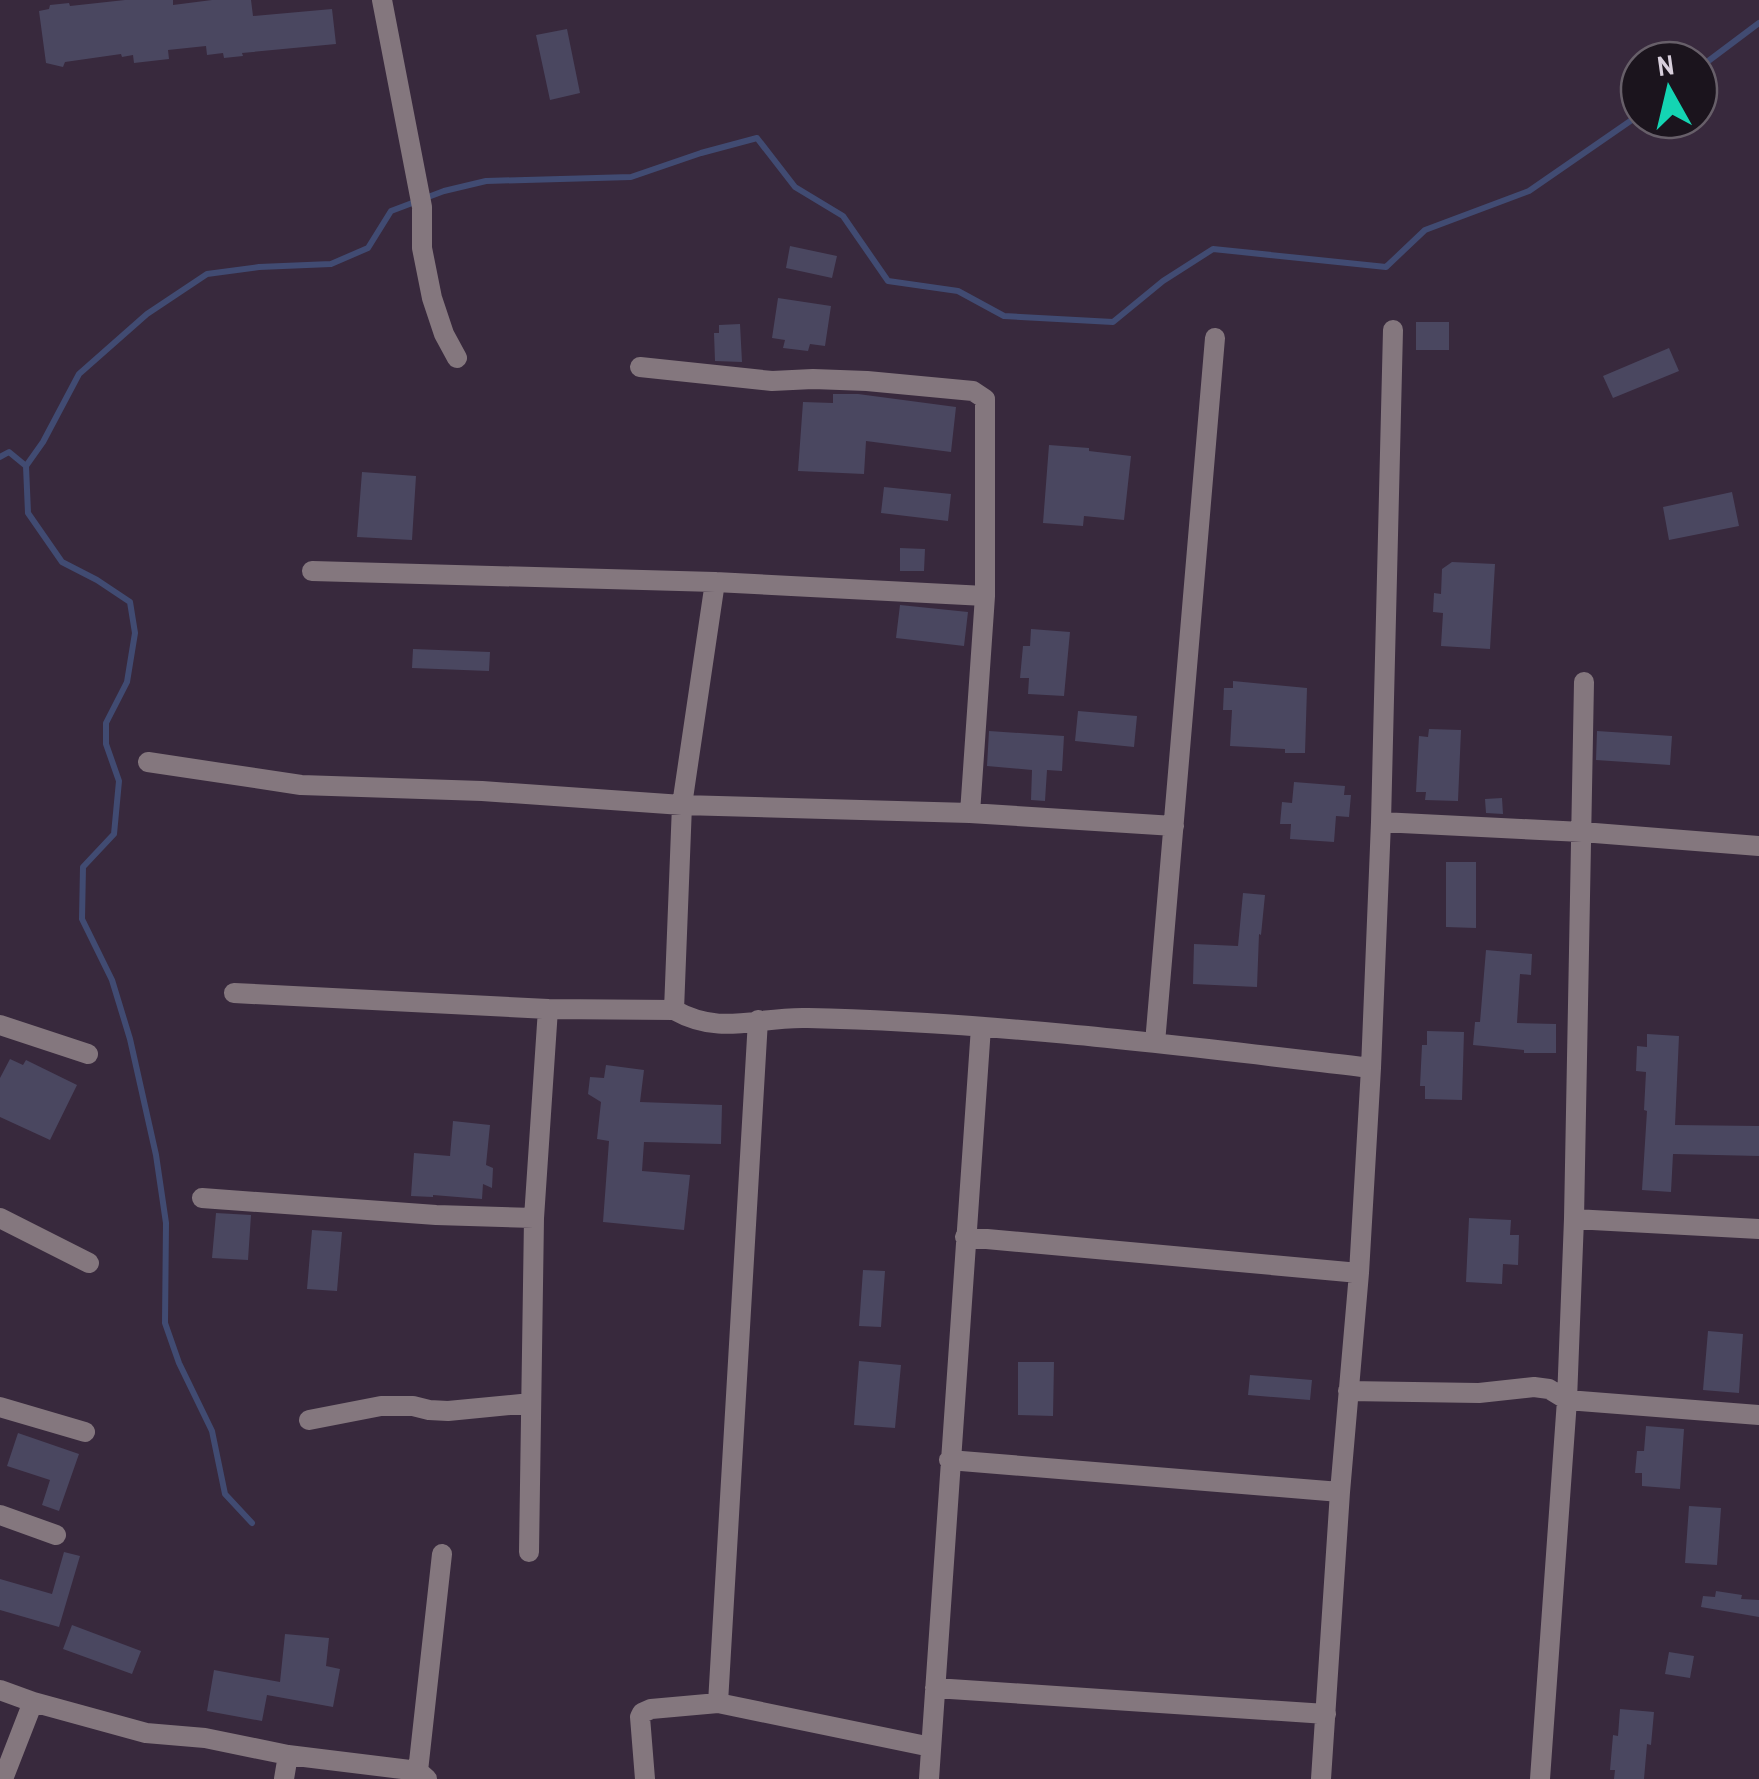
<svg xmlns="http://www.w3.org/2000/svg" width="1759" height="1779" font-family="'Archivo Narrow',sans-serif">
<style>
.lines{fill:none;stroke-linecap:round;stroke-linejoin:round}
.stream{stroke:#414b72;stroke-width:6}
.building{fill:#4a4760}
.minor{stroke:#84777e;stroke-width:20}
</style>
<rect width="100%" height="100%" fill="#38293d"/>
<g class="lines">
<path class="stream" d="M1699 68 1759 23
M0 457 9 452 26 466 28 513 62 562 97 580 130 602 135 633 127 682 106 723V744L119 781 114 834 83 867 82 919 112 980 130 1039 156 1155 166 1223 165 1323 179 1363 212 1431 225 1494 252 1523
M26 466 43 442 79 374 147 314 207 274 259 267 331 264 368 248 391 211 444 191 486 181 631 177 701 153 757 138 795 187 843 216 888 281 958 291 1004 316 1113 322 1163 281 1213 249 1386 267 1425 230 1529 191 1639 115"/>
</g>
<path class="building" d="M125 0H173V5L212 0H251L253 16 332 9 336 44 242 53 243 56 224 58 223 53 207 55 206 46 168 50 169 59 134 63 133 55 122 57 121 54 65 62 63 67 46 63 39 11 49 9 50 5 69 3 70 6Z
M567 29 580 93 550 100 536 35Z
M790 246 837 256 832 278 786 268Z
M778 298 831 306 825 346 810 344 808 351 783 348 785 340 772 338Z
M1416 322H1449V350H1416Z
M740 324 742 362 715 361 714 333H719V325Z
M1669 348 1679 371 1613 398 1603 376Z
M833 394H858L956 407 951 452 866 441 864 474 798 471 803 402 833 403Z
M1049 445 1089 448V451L1131 456 1124 520 1084 516 1083 526 1043 523Z
M362 472 416 476 412 540 357 537Z
M884 487 951 494 948 521 881 513Z
M1732 492 1739 526 1669 540 1663 507Z
M900 548 925 549 924 571H900Z
M1452 562 1495 564 1490 649 1441 646 1443 613 1433 612 1434 593 1441 594 1442 569Z
M900 605 968 612 964 646 896 638Z
M1031 629 1070 632 1064 696 1028 694 1029 678H1020L1023 646H1030Z
M413 649 490 652 489 671 412 668Z
M1233 681 1307 688 1305 753H1285V749L1230 746 1232 710H1223L1224 688H1233Z
M1078 711 1137 716 1134 747 1075 741Z
M1429 729 1461 730 1458 801 1425 800 1426 792H1416L1419 736 1428 737Z
M989 731 1064 736 1062 771 1047 770 1045 801 1031 800 1032 770 987 766Z
M1597 731 1672 736 1670 765 1596 760Z
M1294 782 1345 786 1344 795H1351L1349 817 1336 816 1334 842 1290 839 1291 824H1280L1282 802 1292 803Z
M1502 798 1503 814 1486 813 1485 799Z
M1446 862H1476V928L1446 927Z
M1243 893 1265 895 1261 935 1259 934 1257 987 1193 984 1194 944 1238 946Z
M1486 950 1532 954 1531 975 1520 974 1517 1023 1556 1024V1053H1524V1050L1473 1045 1475 1022H1480Z
M1427 1031 1464 1032 1462 1100 1425 1099V1086H1420L1422 1045H1427Z
M1647 1034 1679 1036 1675 1125 1759 1126V1156L1673 1154 1671 1192 1642 1190 1647 1111 1644 1110 1646 1072 1636 1071 1637 1046 1647 1047Z
M10 1059 23 1065 26 1060 77 1085 50 1140 0 1117V1078Z
M606 1065 644 1070 640 1102 722 1105 721 1144 644 1142 642 1171 690 1175 684 1230 603 1222 609 1141 597 1139 601 1102 588 1094 590 1077 604 1078Z
M453 1121 490 1125 486 1165 493 1168 492 1188 483 1184 482 1199 433 1195V1197L411 1196 414 1153 450 1156Z
M216 1213 251 1215 248 1260 212 1258Z
M1469 1218 1511 1220 1510 1235H1519L1518 1265 1503 1264 1502 1284 1466 1282Z
M312 1230 342 1232 337 1291 307 1289Z
M863 1270 885 1271 881 1327 859 1326Z
M1708 1331 1743 1334 1739 1393 1703 1390Z
M859 1361 901 1365 895 1428 854 1425Z
M1018 1362H1054L1053 1416 1018 1415Z
M1250 1375 1312 1380 1310 1400 1248 1395Z
M1646 1426 1684 1429 1680 1489 1642 1486V1473H1635L1637 1451H1644Z
M18 1433 79 1454 59 1511 42 1505 50 1480 7 1466Z
M1689 1506 1721 1508 1717 1565 1685 1563Z
M64 1552 80 1556 59 1627 0 1610V1579L52 1594Z
M1716 1591 1742 1595 1741 1599 1759 1600V1617L1701 1607 1703 1596 1715 1597Z
M72 1625 141 1651 132 1674 63 1649Z
M285 1634 329 1638 326 1666 340 1669 333 1707 267 1695 262 1721 207 1711 214 1670 280 1682Z
M1669 1652 1694 1656 1690 1678 1665 1674Z
M1620 1709 1654 1712 1651 1745 1647 1744 1644 1779H1614L1615 1770H1610L1613 1735 1618 1736Z"/>
<g class="lines">
<path class="minor" d="M382 0 422 207V248L432 298 444 334 457 358
M640 367 772 381 813 379 867 381 973 391 985 399V596L970 813
M312 571 715 582 985 596
M148 762 301 785 482 791 682 805 970 813 1174 826
M1381 822 1582 832 1759 846
M234 993 548 1009 674 1010C722 1037 757 1016 808 1018 996 1022 1184 1046 1371 1068
M674 1010 682 805 715 582
M0 1025 88 1054
M1155 1043 1215 338
M202 1198 436 1215 534 1218
M0 1218 89 1263
M1574 1219 1759 1229
M965 1237 1359 1273
M1348 1391 1479 1393 1534 1387 1549 1389 1567 1400 1759 1415
M0 1407 85 1432
M309 1420 381 1406H413L429 1410 448 1411 531 1403
M949 1460 1340 1492
M0 1515 56 1535
M529 1552 534 1218 548 1009
M935 1688 1326 1714
M0 1690 33 1702 146 1733 205 1738 288 1755 418 1771 427 1779
M718 1703 758 1020
M418 1771 442 1554
M3 1779 33 1702
M284 1779 288 1755
M645 1779 640 1717 642 1713 651 1709 718 1703 931 1747
M929 1779 981 1027
M1321 1779 1340 1492 1359 1273 1371 1068 1381 822 1393 330
M1540 1779 1567 1400 1574 1219 1584 682"/>
</g>
<g transform="translate(1669 90) rotate(352)"><circle r="48" fill="#1b141d" stroke="#675f69" stroke-width="2.5"/>
<path d="M0-8L18 38L0 25L-18 38Z" fill="#14d5b3"/>
<text y="-15" font-size="28" font-weight="bold" text-anchor="middle" fill="#d8cfdc">N</text>
</g>
</svg>
